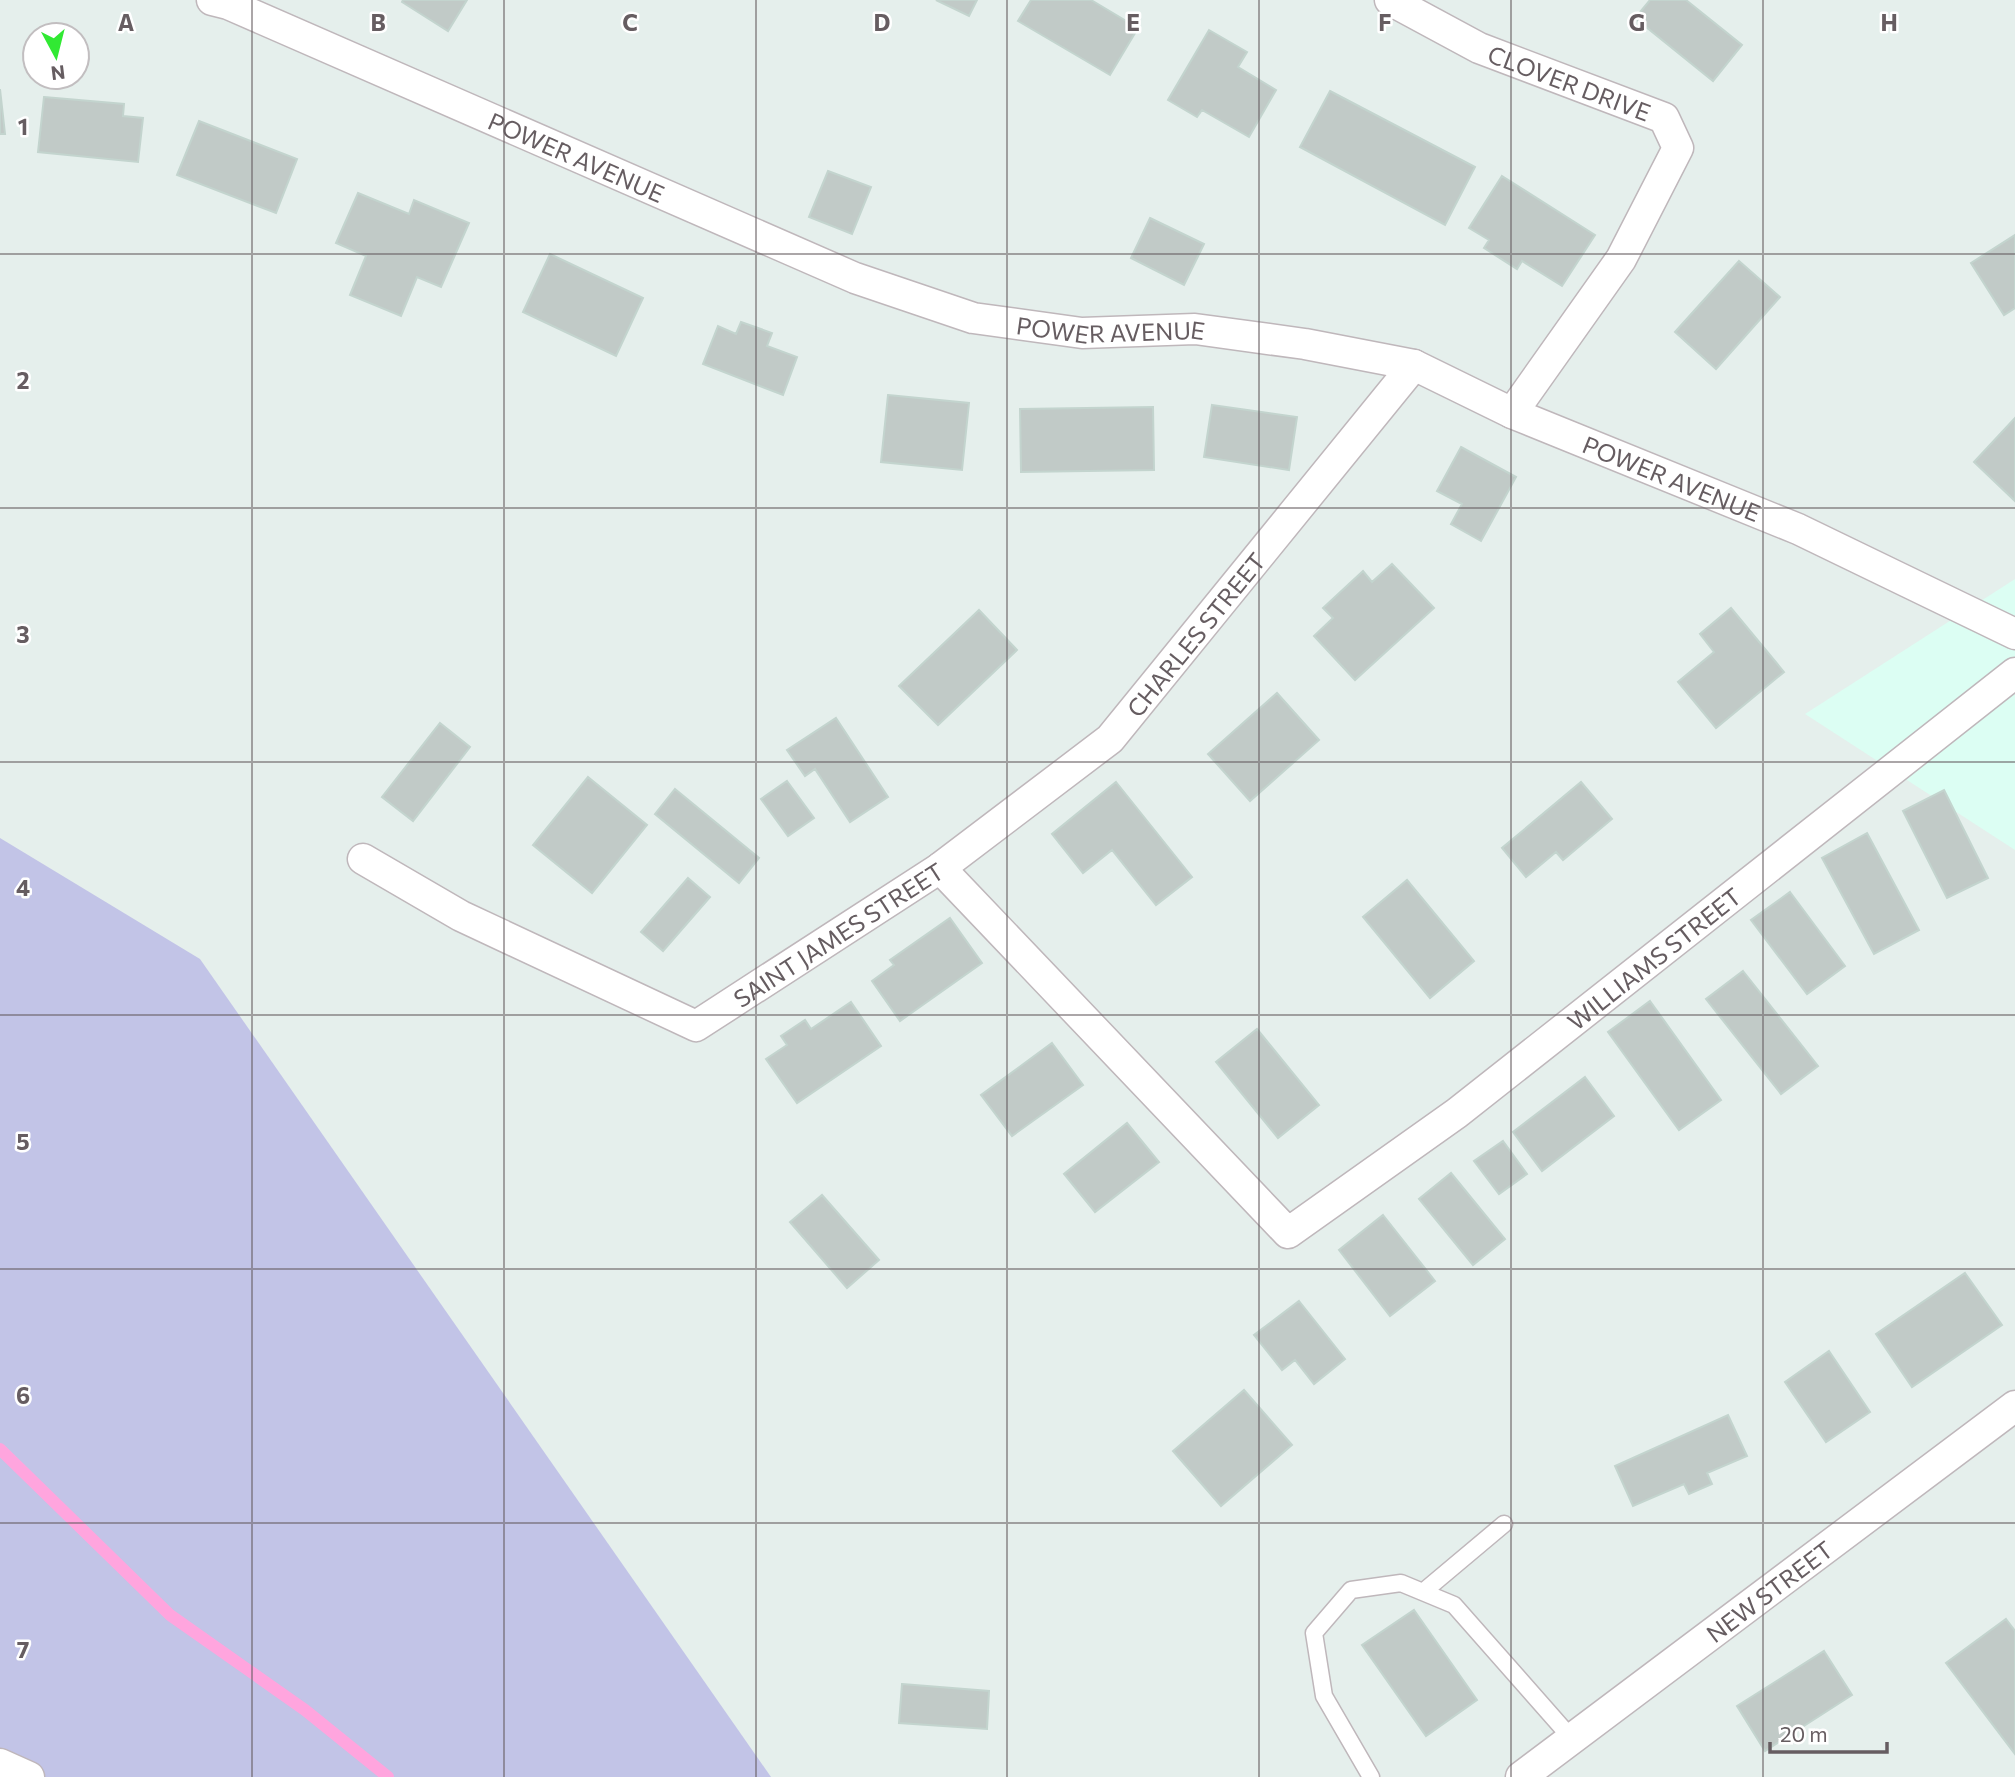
<svg xmlns="http://www.w3.org/2000/svg" width="2015" height="1777" font-family="Commissioner,sans-serif">
<style>
.commercial{fill:#dcfef3}
.green{fill:#c2c4e7}
.lines{fill:none;stroke-linecap:round;stroke-linejoin:round}
.stream{stroke:#ffa5de;stroke-width:12}
.building{fill:#c1cac7;stroke:#c3d4ce;stroke-width:2}
.lane-casing{stroke:#bfb7bb;stroke-width:19}
.street-casing{stroke:#bfb7bb;stroke-width:33}
.lane{stroke:#fff;stroke-width:16}
.street{stroke:#fff;stroke-width:30}
.grid{fill:none;stroke:#665d61;stroke-width:2;stroke-opacity:0.55}
.labels{text-anchor:middle;dominant-baseline:central;stroke-width:5;stroke-linejoin:round;paint-order:stroke}
.street-label{font-size:24px;fill:#665d61;stroke:#fff}
.grid-label{font-size:23px;text-anchor:middle;font-weight:bold;fill:#665d61;stroke:#fff;stroke-width:5;stroke-linejoin:round;paint-order:stroke}
</style>
<rect width="100%" height="100%" fill="#e5efec"/>
<path class="commercial" d="M2015 579V850L1805 714Z"/>
<path class="green" d="M0 838 200 959 771 1777H23L0 1766Z"/>
<g class="lines">
<path class="stream" d="M0 1449 170 1615 305 1710 388 1777"/>
</g>
<path class="building" d="M403 0H467L448 31 402 2Z
M936 0H977L969 16Z
M1031 0H1091L1138 28 1110 75 1018 21Z
M1650 0H1686L1742 45 1713 81 1635 18Z
M1209 30 1247 52 1238 67 1276 90 1249 137 1202 110 1197 117 1168 100Z
M0 89 5 134H0Z
M1330 91 1475 167 1445 225 1300 147Z
M44 97 124 104 123 116 143 118 138 162 38 152Z
M199 121 297 159 276 213 177 175Z
M828 171 871 187 852 234 809 217Z
M1502 176 1595 235 1562 286 1522 261 1517 269 1484 248 1489 240 1469 228Z
M358 193 409 214 414 200 469 223 441 287 417 277 401 316 350 295 366 256 336 243Z
M1150 218 1204 244 1184 285 1131 258Z
M2015 235V308L2004 315 1971 263Z
M550 254 643 298 616 356 523 312Z
M1739 261 1780 297 1716 369 1675 332Z
M741 322 772 333 767 346 797 357 783 395 703 364 718 326 736 334Z
M888 395 969 403 962 470 881 462Z
M1212 405 1297 417 1289 470 1204 457Z
M1153 407 1154 470 1021 472 1020 409Z
M2015 418V501L1974 462Z
M1461 447 1516 477 1481 541 1451 524 1462 504 1437 491Z
M1392 564 1434 608 1355 680 1314 636 1333 618 1323 608 1363 571 1372 582Z
M1731 608 1784 672 1716 728 1678 682 1714 652 1700 634Z
M979 610 1017 650 938 725 899 686Z
M1277 693 1319 740 1250 801 1208 754Z
M836 718 888 797 850 822 815 769 805 776 787 750Z
M440 723 470 747 413 821 382 797Z
M588 777 647 825 592 893 533 845Z
M787 781 814 818 788 836 761 799Z
M1116 782 1192 877 1156 905 1112 850 1083 873 1052 834Z
M1581 782 1612 819 1563 860 1556 852 1526 877 1502 848Z
M675 789 759 858 739 883 655 814Z
M1944 790 1988 878 1947 898 1903 811Z
M1867 833 1919 930 1874 954 1822 858Z
M688 878 710 897 663 951 641 932Z
M1407 880 1474 961 1430 998 1363 917Z
M1790 892 1845 966 1807 994 1751 920Z
M950 918 982 963 900 1021 872 981 894 965 890 960Z
M1743 971 1818 1066 1781 1094 1706 999Z
M1650 1001 1721 1100 1679 1130 1608 1032Z
M851 1002 881 1046 797 1103 766 1059 787 1045 781 1036 805 1020 811 1029Z
M1257 1029 1319 1105 1278 1138 1216 1062Z
M1052 1043 1083 1085 1012 1136 981 1095Z
M1585 1077 1614 1116 1542 1171 1513 1132Z
M1127 1123 1159 1162 1095 1212 1064 1174Z
M1503 1141 1527 1174 1499 1194 1474 1161Z
M1451 1173 1505 1239 1473 1265 1419 1199Z
M822 1195 879 1260 847 1288 790 1222Z
M1383 1215 1435 1281 1390 1316 1339 1250Z
M1965 1273 2002 1325 1912 1387 1876 1334Z
M1299 1301 1345 1359 1314 1384 1295 1360 1282 1370 1254 1335Z
M1829 1351 1870 1412 1826 1442 1785 1382Z
M1244 1390 1292 1445 1221 1506 1173 1451Z
M1728 1415 1747 1456 1707 1473 1712 1484 1689 1494 1684 1484 1633 1506 1615 1466Z
M1414 1610 1477 1700 1426 1736 1362 1645Z
M2006 1619 2015 1631V1754L1946 1663Z
M1824 1651 1852 1695 1765 1751 1737 1706Z
M902 1684 989 1691 987 1729 899 1723Z"/>
<g class="lines">
<g class="lane-casing">
<path id="lane" d="M1423 1592 1504 1524
M1371 1777 1324 1696 1314 1633 1351 1590 1401 1583 1454 1605 1573 1740"/>
</g>
<g class="street-casing">
<g id="street">
<path id="s1" d="M212 0 228 4 855 278 973 318 1082 333 1195 329 1305 344 1414 365 1512 413 1798 529 2015 634"/>
<path id="s2" d="M1390 0 1479 48 1664 118 1678 148 1621 259 1512 413"/>
<path id="s3" d="M363 859 461 916 696 1026 940 868 1110 739 1414 365"/>
<path id="s4" d="M940 868 1288 1233 1457 1113 2015 673"/>
<path d="M0 1764 29 1777"/>
<path id="s5" d="M1521 1777 2015 1406"/>
</g>
</g>
<use href="#lane" class="lane"/>
<use href="#street" class="street"/>
</g>
<path class="grid" d="M252 0V1777M504 0V1777M756 0V1777M1007 0V1777M1259 0V1777M1511 0V1777M1763 0V1777M0 254H2015M0 508H2015M0 762H2015M0 1015H2015M0 1269H2015M0 1523H2015"/>
<g class="labels">
<g class="street-label">
<text stroke="none"><textPath href="#s2" startOffset="198">CLOVER DRIVE</textPath></text>
<text stroke="none"><textPath href="#s1" startOffset="397">POWER AVENUE</textPath></text>
<text stroke="none"><textPath href="#s1" startOffset="964">POWER AVENUE</textPath></text>
<text stroke="none"><textPath href="#s1" startOffset="1552">POWER AVENUE</textPath></text>
<text stroke="none"><textPath href="#s3" startOffset="1012">CHARLES STREET</textPath></text>
<text stroke="none"><textPath href="#s3" startOffset="542">SAINT JAMES STREET</textPath></text>
<text stroke="none"><textPath href="#s4" startOffset="962">WILLIAMS STREET</textPath></text>
<text stroke="none"><textPath href="#s5" startOffset="310">NEW STREET</textPath></text>
</g>
</g>
<g class="grid-label">
<text x="126" y="31">A</text>
<text x="378" y="31">B</text>
<text x="630" y="31">C</text>
<text x="882" y="31">D</text>
<text x="1133" y="31">E</text>
<text x="1385" y="31">F</text>
<text x="1637" y="31">G</text>
<text x="1889" y="31">H</text>
<text x="23" y="135">1</text>
<text x="23" y="389">2</text>
<text x="23" y="643">3</text>
<text x="23" y="896">4</text>
<text x="23" y="1150">5</text>
<text x="23" y="1404">6</text>
<text x="23" y="1658">7</text>
</g>
<g transform="translate(56 56) rotate(173)"><circle r="33" fill="#ffffff" stroke="#c2bec0" stroke-width="2"/>
<path d="M0-5L12 26L0 18L-12 26Z" fill="#31e933"/>
<text y="-10" font-size="19" font-weight="bold" text-anchor="middle" fill="#665d61">N</text>
</g>
<path d="M1770 1742v10h117v-10" fill="none" stroke="#665d61" stroke-width="3.5"/>
<text x="1780" y="1742" font-size="21" fill="#665d61" stroke="#ffffff" stroke-width="5" paint-order="stroke">20 m</text>
</svg>
